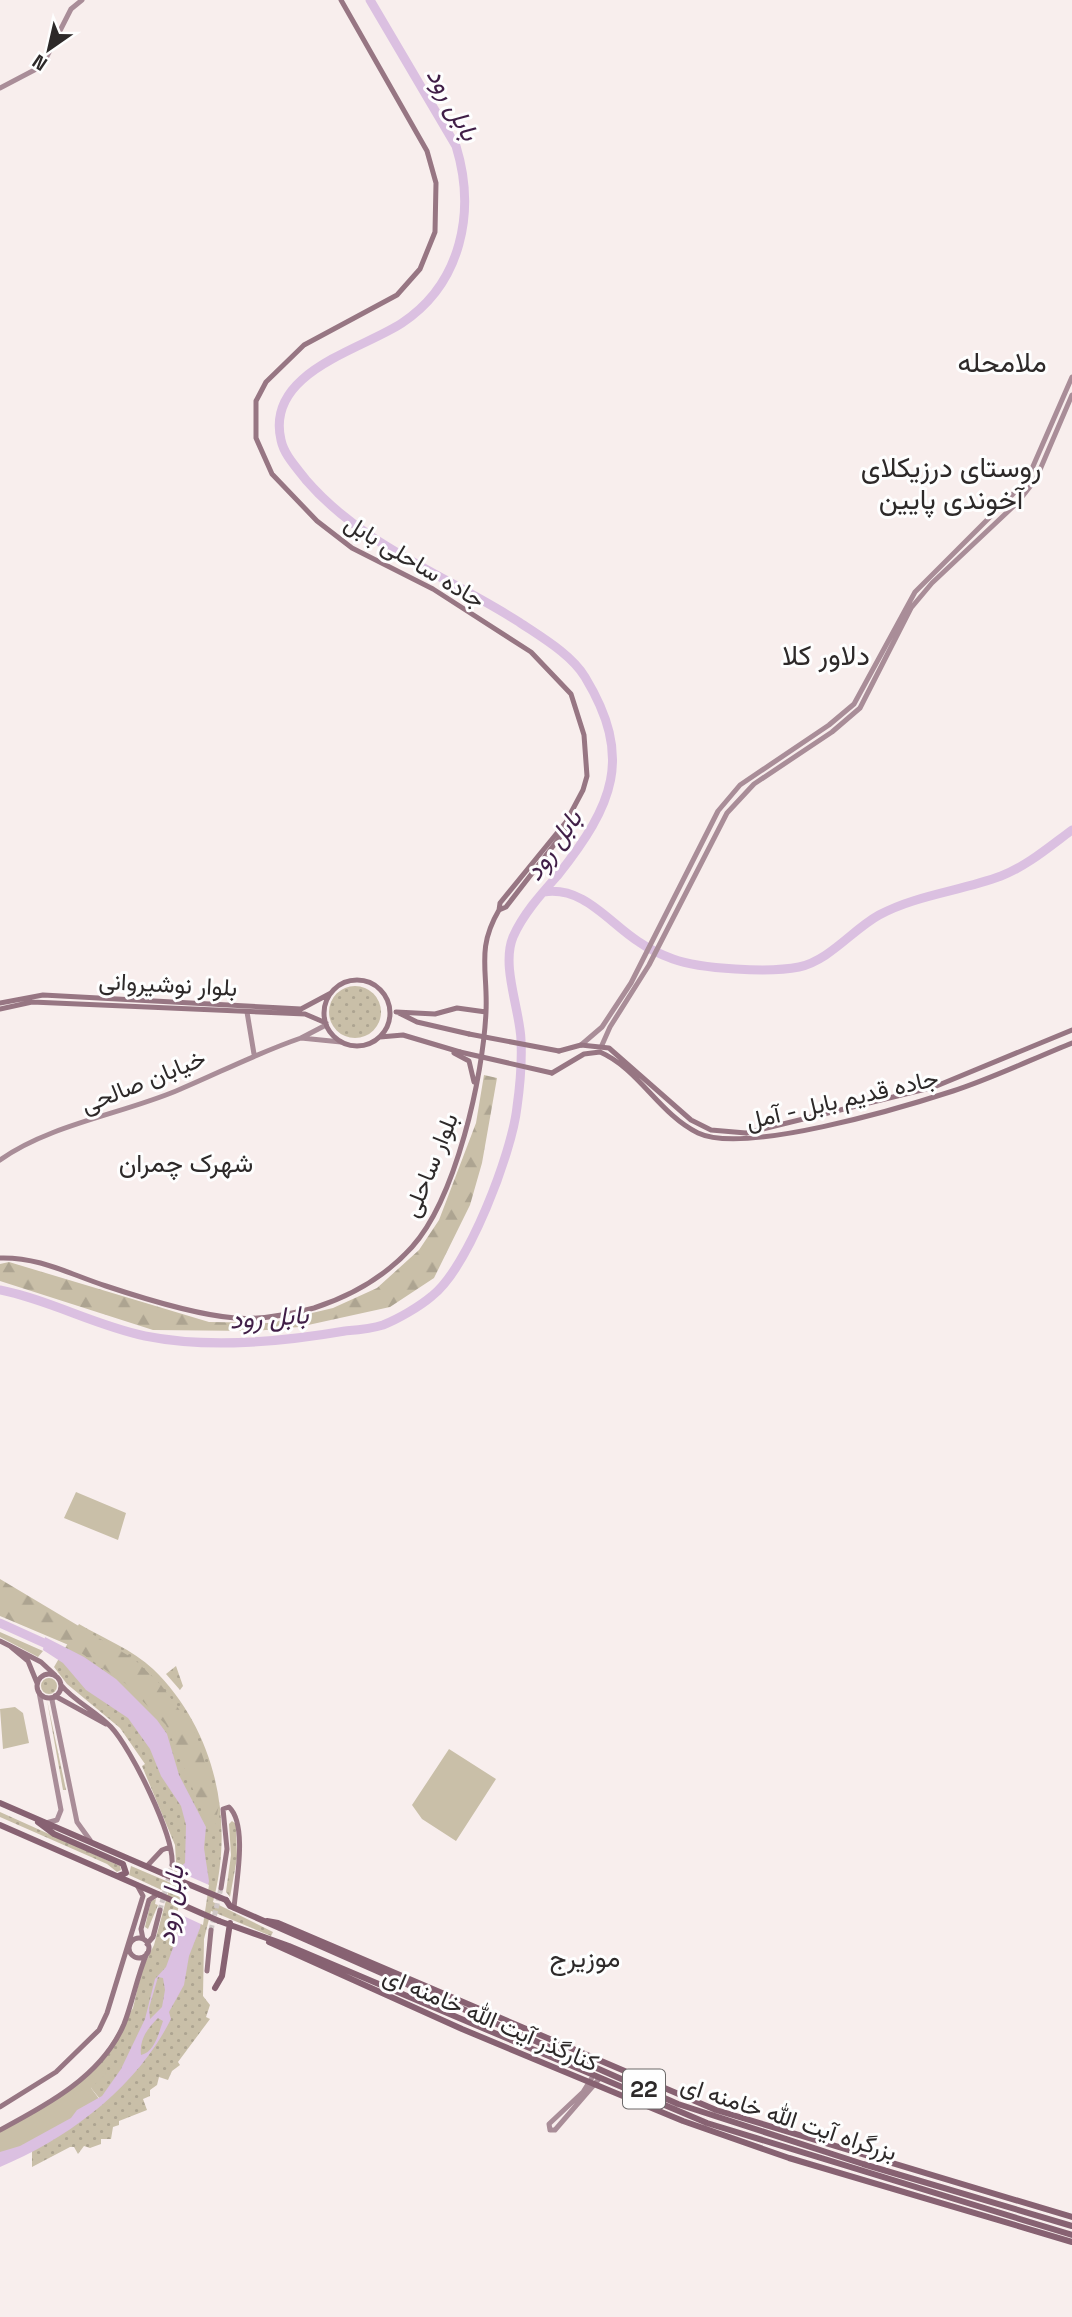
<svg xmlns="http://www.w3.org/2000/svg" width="1072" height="2317" font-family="'Space Grotesk',Vazirmatn,sans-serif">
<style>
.grass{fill:url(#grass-dots)}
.forest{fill:url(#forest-firs)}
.green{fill:#c9bfa8}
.water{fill:#dbc0e1;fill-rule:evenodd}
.pier{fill:#f8eeed}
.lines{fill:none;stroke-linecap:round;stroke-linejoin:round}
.river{stroke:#dbc0e1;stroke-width:9}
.primary-tunnel{stroke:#cfc7c6;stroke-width:5;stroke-dasharray:5 2.5;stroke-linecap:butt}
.secondary{stroke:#a98d98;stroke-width:5}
.primary{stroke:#977683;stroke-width:5}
.highway{stroke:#876272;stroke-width:6}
.primary-bridge{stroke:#977683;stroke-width:5}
.highway-bridge{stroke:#876272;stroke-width:6}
.labels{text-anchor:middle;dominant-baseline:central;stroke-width:6;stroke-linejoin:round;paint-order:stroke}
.shield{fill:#fefefe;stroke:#6c6969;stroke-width:2}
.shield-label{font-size:23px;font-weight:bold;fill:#2d2929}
.street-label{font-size:24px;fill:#2d2929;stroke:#fefefe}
.water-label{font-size:26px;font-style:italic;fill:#401e47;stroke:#fefefe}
.neighbourhood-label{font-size:26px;fill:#2d2929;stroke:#fefefe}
.quarter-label{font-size:28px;fill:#2d2929;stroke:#fefefe}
</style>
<defs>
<pattern id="grass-dots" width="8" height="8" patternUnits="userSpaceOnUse" patternTransform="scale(1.75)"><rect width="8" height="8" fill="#c9bfa8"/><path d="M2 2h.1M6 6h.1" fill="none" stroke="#ada491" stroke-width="1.8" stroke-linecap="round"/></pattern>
<pattern id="forest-firs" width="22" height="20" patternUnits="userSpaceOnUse" patternTransform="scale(1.75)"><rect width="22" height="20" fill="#c9bfa8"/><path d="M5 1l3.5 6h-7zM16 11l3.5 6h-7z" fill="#ada491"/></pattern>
</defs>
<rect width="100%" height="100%" fill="#f8eeed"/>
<path class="grass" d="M329 1012a26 26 0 1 1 52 0a26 26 0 1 1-52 0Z
M79 1624C103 1638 133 1650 153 1669 215 1729 235 1820 213 1902L273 1932 271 1936 211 1911 204 1939 203 1996 210 2005 206 2017 210 2019 178 2062 180 2065 172 2071 168 2080 159 2077 157 2085 150 2090V2096L143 2099 147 2110 119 2121V2125L113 2127 111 2139H101V2144L90 2148 84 2146 78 2154 74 2147H70L32 2167V2147L100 2099 91 2088 98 2064 133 2008 142 1969 154 1945 168 1893 129 1875 131 1866 171 1883 176 1861 175 1845 142 1766 145 1764 120 1728 67 1684 54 1667Z
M176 1666 183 1686 180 1690 166 1674Z
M41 1686a8 8 0 1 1 16 0a8 8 0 1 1-16 0Z
M47 1700 66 1790H63Z
M0 1812 120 1866 121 1870 117 1872 107 1864 0 1817Z
M232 1821 236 1824 237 1858 230 1897 226 1892 231 1855 229 1824Z
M156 1899 155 1904 158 1905 148 1929 145 1927 151 1901Z"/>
<path class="forest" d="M484 1075 497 1078 482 1163 470 1205 434 1278 390 1307 299 1327 255 1331 153 1330 0 1281V1264L9 1262 209 1322 270 1323 333 1308 377 1288 419 1250 439 1220 476 1123Z
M0 1579 134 1659 161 1685 193 1728 219 1804 213 1837 166 1725 126 1684 71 1646 0 1616Z
M0 1632 43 1651 38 1657 0 1637Z"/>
<path class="green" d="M76 1492 126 1513 118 1540 64 1518Z
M15 1707 23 1713 29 1743 3 1749 0 1709Z
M449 1749 496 1779 456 1841 422 1819 412 1805Z
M98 2064 106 2074 91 2088 100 2100 88 2112 0 2159V2130L56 2098Z"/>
<path class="water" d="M45 1637 84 1657 116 1679 157 1720 167 1734 179 1775 206 1827 204 1848 209 1881 200 1928 189 1956 184 1985 169 2012 171 2019C136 2089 67 2139 0 2167V2152L20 2146 71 2118 77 2110 102 2096 121 2069 145 2019 155 1979 166 1967 174 1945 180 1925V1867L185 1863 186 1825 181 1806 161 1776 150 1749 128 1718 86 1690 63 1663 43 1650ZM158 1977 163 1978 165 1990 162 2007 150 2019 149 2008ZM158 2018 163 2021C159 2032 155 2052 141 2055 139 2039 148 2028 158 2018Z"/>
<path class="pier" d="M177 1871 209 1885 203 1925 177 1913 180 1901Z"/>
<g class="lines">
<path class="river" d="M544 892C584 886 609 923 639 942 649 949 662 955 673 959 700 969 770 973 799 967 830 960 852 930 879 915 916 895 961 891 1001 876 1027 866 1049 847 1072 830
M0 1290C50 1300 96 1326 145 1336 210 1349 281 1342 345 1331 357 1330 371 1329 383 1325 398 1319 419 1307 432 1296 468 1268 512 1153 517 1107 520 1086 522 1061 521 1040 520 1010 501 966 513 937 523 914 542 893 558 875 613 805 634 758 585 677 571 654 541 637 519 622 447 576 363 546 306 480 297 468 284 455 281 440 265 372 361 350 402 323 462 283 476 211 456 146L370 0
M0 1623 53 1647"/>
<path class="primary-tunnel" d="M160 1910 172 1865
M211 1930 221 1888"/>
<path class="secondary" d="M0 88 42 66 71 9 82 0
M247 1012 254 1054
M326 1025 301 1038 341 1042
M581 1045 602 1027 631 983 718 811 740 785 829 725 854 704 915 592 1027 480 1072 377
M602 1045 610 1027 649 965 727 813 754 784 832 732 860 708 911 608 932 583 1018 502 1036 479 1072 395
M0 1160C49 1125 121 1114 176 1091 219 1073 257 1053 301 1038
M39 1692 61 1810 57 1820 46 1823
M55 1696 52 1700 77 1822 90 1840
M550 2130H555L599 2079
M550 2130 549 2124 583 2092 593 2076"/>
<path class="primary" d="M341 0 427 151 436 183 435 232 420 269 397 295 304 345 266 382 256 401V438L272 474 317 521 352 548 433 589 531 652 571 694 584 735 587 776 583 790 566 822 500 903 499 910 506 907 564 832 566 822
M324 1013a33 33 0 1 1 66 0a33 33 0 1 1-66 0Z
M0 1003 43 995 301 1009 331 993
M0 1009 32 1002 305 1014 326 1023
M396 1012 435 1014 457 1008 486 1012
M399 1013 417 1022 469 1034
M380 1037 403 1035 460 1052
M559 1051 581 1045 609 1048 691 1120 711 1130 746 1133 934 1087 1072 1030
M600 1052C639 1069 659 1114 698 1133 744 1155 901 1108 953 1091 993 1078 1032 1059 1072 1043
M454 1053 469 1061 474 1082
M552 1073 584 1054 600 1052
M0 1258C40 1257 69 1274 106 1286 145 1299 196 1315 235 1318 262 1320 288 1315 314 1308 351 1296 385 1277 412 1247 456 1198 483 1077 486 1012 488 970 476 949 499 910
M0 1641 10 1646
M37 1686a12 12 0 1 1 24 0a12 12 0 1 1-24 0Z
M37 1683 28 1661 10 1646 41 1662 55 1675
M61 1685C74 1701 96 1711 111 1727 131 1748 175 1837 172 1865
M55 1696 106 1724
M147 1866 162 1850 170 1847
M221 1888 227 1849 223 1809 229 1807C248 1825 236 1883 234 1908
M129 1948a10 10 0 1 1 20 0a10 10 0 1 1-20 0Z
M143 1939 141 1929 149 1900 158 1894
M147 1944 153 1937 160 1910
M207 1971 211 1930
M0 2107 56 2072 99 2030 107 2013 143 1896 137 1885
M0 2130C47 2105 102 2076 124 2024 133 2001 137 1976 147 1953"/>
<path class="highway" d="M0 1803 164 1874
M38 1822 54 1834 123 1864 126 1873 118 1876
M0 1825 160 1895
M226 1900 230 1906 678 2104 863 2164 1072 2226
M219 1921 289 1946 707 2123 1072 2235
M267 1921 278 1923 716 2110 1072 2217
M269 1942 462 2029 683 2121 789 2158 1072 2242
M215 1988 222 1976 230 1923"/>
<path class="primary-bridge" d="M469 1034 559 1051
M460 1052 552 1073"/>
<path class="highway-bridge" d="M164 1874 226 1900
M160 1895 219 1921"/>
</g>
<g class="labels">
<rect class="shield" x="623" y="2069.5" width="42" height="39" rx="5"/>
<g class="shield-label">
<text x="644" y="2089">22</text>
</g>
<g class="street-label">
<text transform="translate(415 561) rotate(31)">جاده ساحلی بابل</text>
<text transform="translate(168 984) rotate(3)">بلوار نوشیروانی</text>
<text transform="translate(143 1081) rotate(-22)">خيابان صالحی</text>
<text transform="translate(842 1099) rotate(-13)">جاده قدیم بابل - آمل</text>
<text transform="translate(430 1165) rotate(-68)">بلوار ساحلی</text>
<text transform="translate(491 2019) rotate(23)">کنارگذر آیت الله خامنه ای</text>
<text transform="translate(789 2118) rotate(18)">بزرگراه آیت الله خامنه ای</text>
</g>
<g class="water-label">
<text transform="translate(453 104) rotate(61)">بابل رود</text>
<text transform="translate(553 845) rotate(-55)">بابل رود</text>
<text transform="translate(269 1317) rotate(-4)">بابل رود</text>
<text transform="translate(170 1905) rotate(-83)">بابل رود</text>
</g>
<g class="neighbourhood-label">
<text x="186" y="1163">شهرک چمران</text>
<text x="585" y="1958">موزیرج</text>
</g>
<g class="quarter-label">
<text x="1002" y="362">ملامحله</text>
<text x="951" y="467">روستای درزیکلای<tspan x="951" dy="32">آخوندی پایین</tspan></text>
<text x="826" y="655">دلاور کلا</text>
</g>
</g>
<g transform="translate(49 49) rotate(214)" stroke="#fefefe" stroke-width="5" paint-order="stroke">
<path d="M0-5L12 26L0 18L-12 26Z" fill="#2d2929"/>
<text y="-10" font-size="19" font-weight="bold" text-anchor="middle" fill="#2d2929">N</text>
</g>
</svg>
